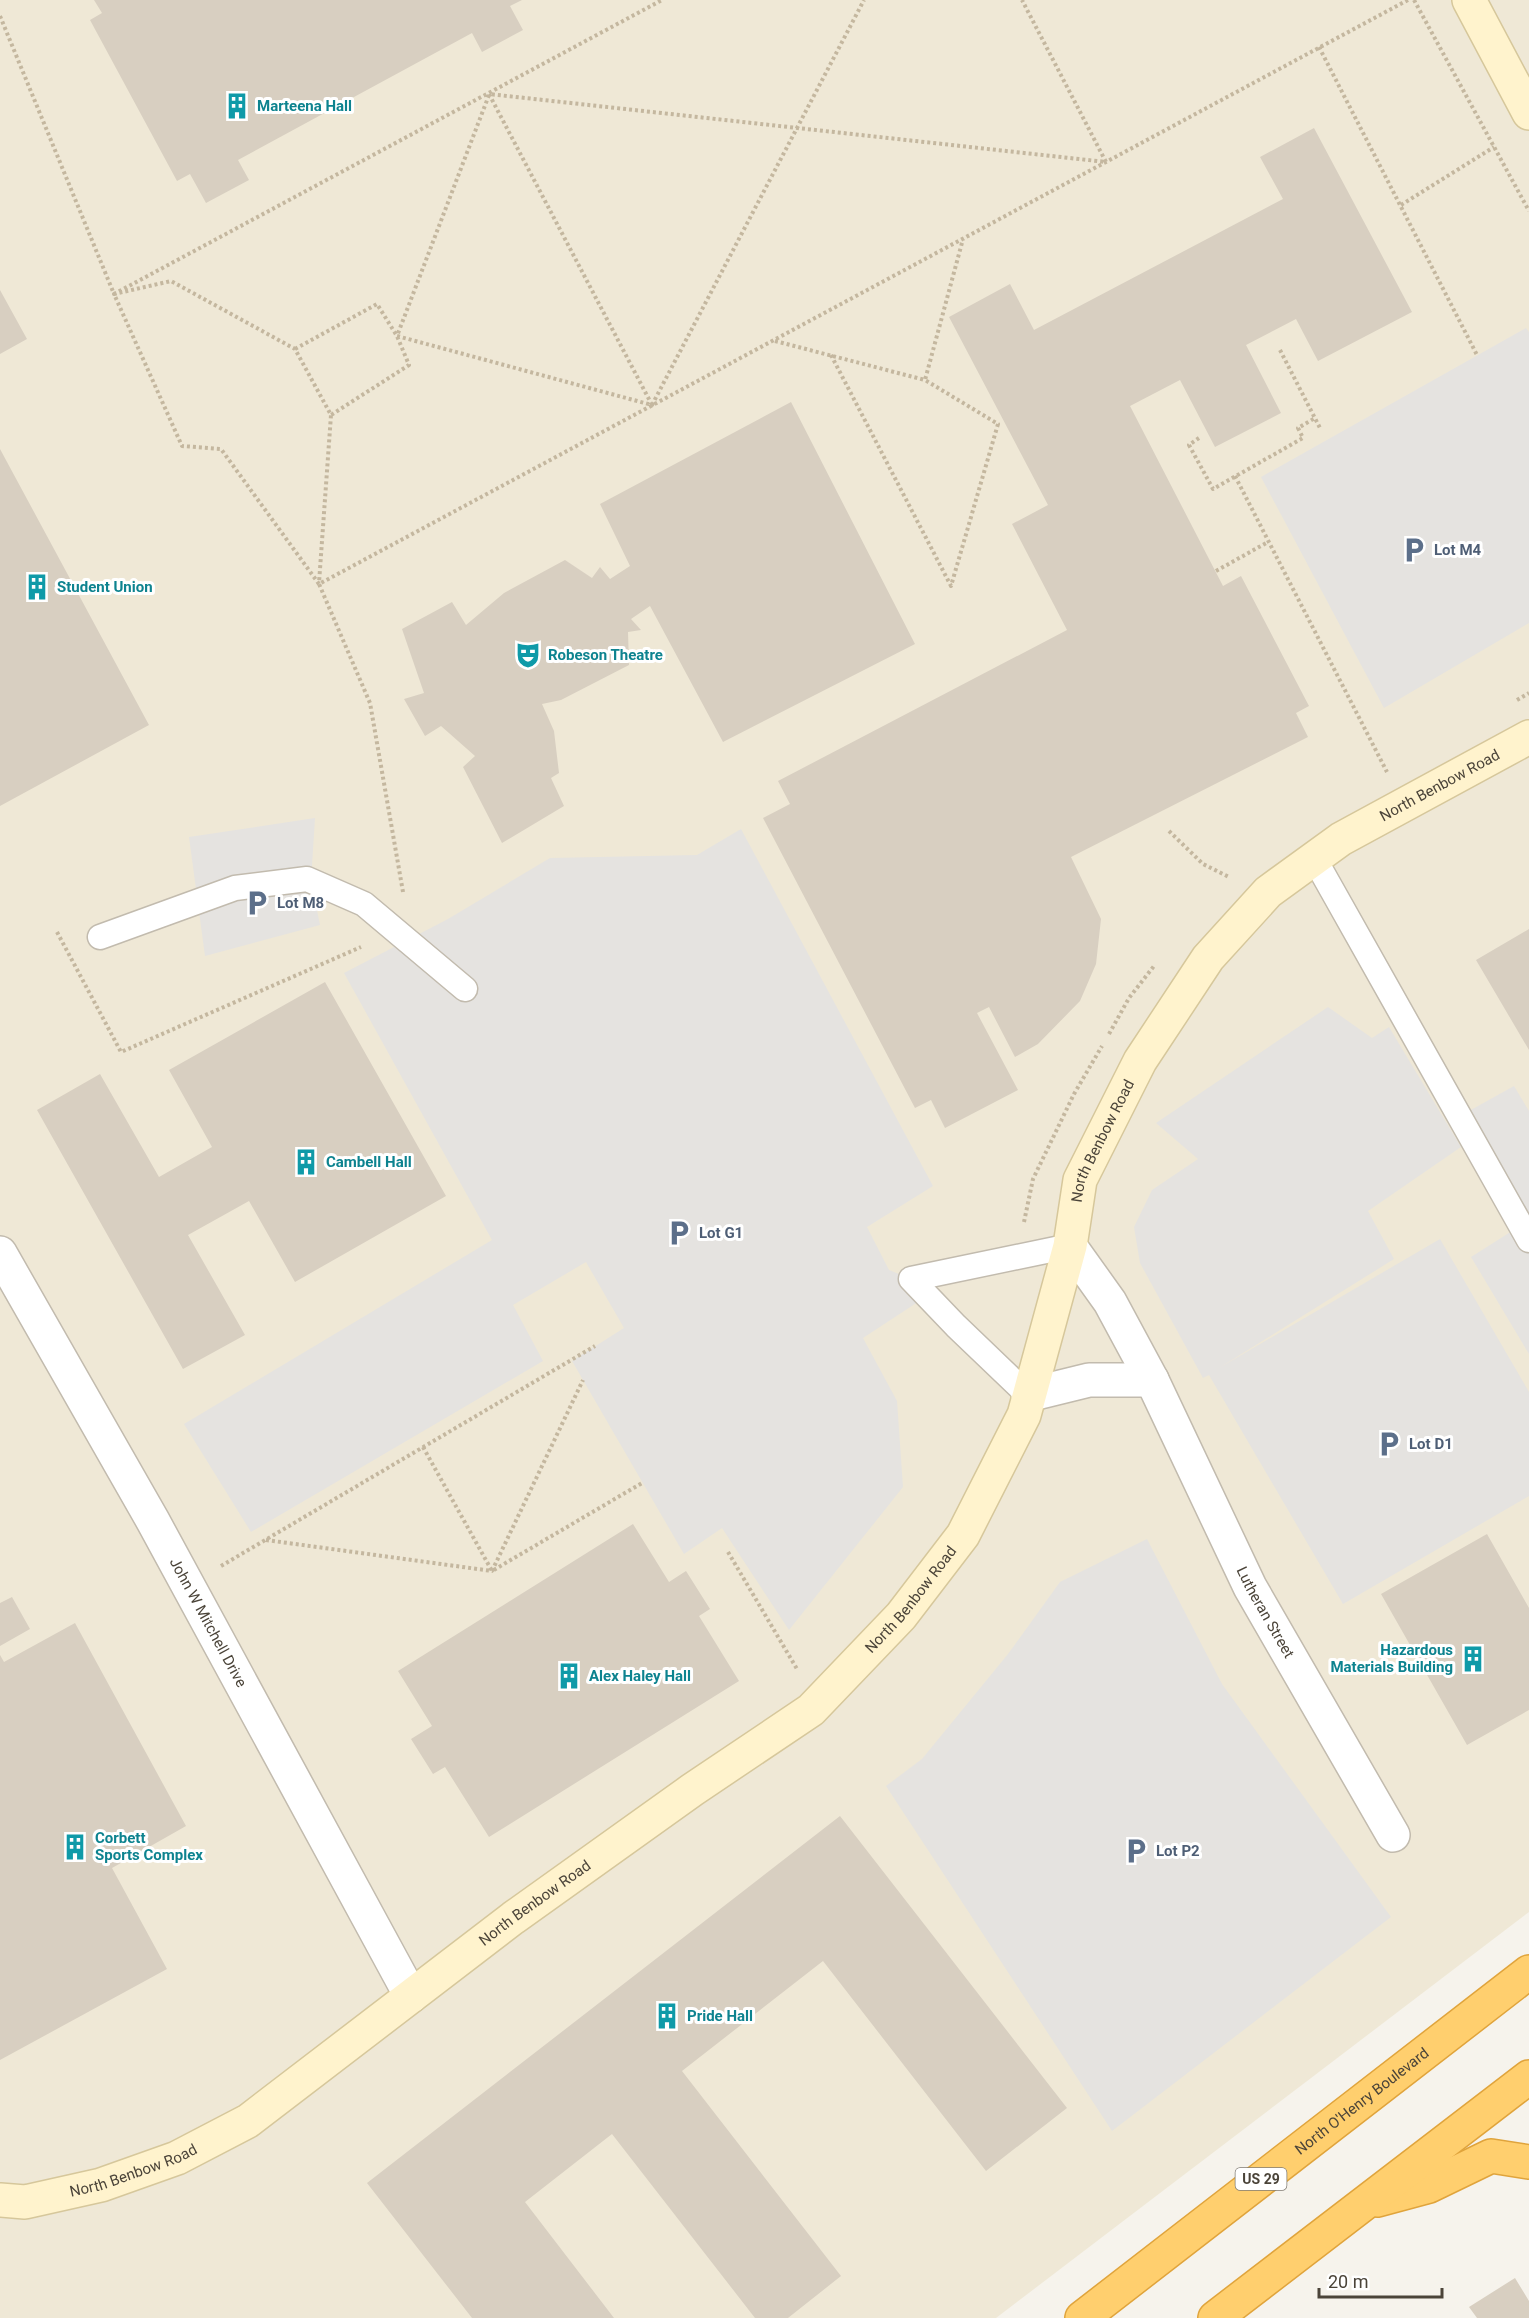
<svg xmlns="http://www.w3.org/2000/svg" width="1529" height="2318" font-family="Roboto,sans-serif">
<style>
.education{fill:#efe8d6}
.parking{fill:#e5e3e0}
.building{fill:#d8cfc1}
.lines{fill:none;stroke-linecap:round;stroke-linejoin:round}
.lane-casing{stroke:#c2bbae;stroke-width:27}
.street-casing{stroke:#c2bbae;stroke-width:36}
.secondary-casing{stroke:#d6c79b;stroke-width:36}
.highway-casing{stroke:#e0a43c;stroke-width:36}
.path{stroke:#c4b79f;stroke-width:4;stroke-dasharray:3 3;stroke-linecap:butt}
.lane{stroke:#fff;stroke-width:24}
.street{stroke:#fff;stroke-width:33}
.secondary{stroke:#fff3cd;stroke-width:33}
.highway{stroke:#ffcf6e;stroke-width:33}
.labels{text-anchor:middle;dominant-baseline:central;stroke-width:6;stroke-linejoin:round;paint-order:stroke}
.shield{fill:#fff;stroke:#817c74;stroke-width:1.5}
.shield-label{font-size:14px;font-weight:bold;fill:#4b4439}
.culture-label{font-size:15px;font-weight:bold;fill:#0d838f;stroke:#fff;text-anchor:start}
.service-label{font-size:15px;font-weight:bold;fill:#4e5e75;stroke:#fff;text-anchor:start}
.street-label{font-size:15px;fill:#4b4439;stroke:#fff}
</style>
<rect width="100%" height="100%" fill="#f6f3ec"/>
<path class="education" d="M0 0H1529V1912L996 2318H0Z"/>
<path class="parking" d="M1526 328 1529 332V623L1384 708 1261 477Z
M315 818 311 881 320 925 205 956 189 837Z
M741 829 933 1186 867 1227 889 1270 911 1279 927 1296 863 1338 897 1401 903 1487 789 1630 722 1528 684 1554 572 1361 624 1328 586 1262 513 1305 543 1361 251 1532 184 1424 492 1240 344 973 448 919 550 858 697 855Z
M1328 1007 1372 1038 1389 1027 1461 1147 1368 1211 1394 1259 1219 1368 1440 1239 1529 1392V1496L1343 1604 1209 1375 1203 1378 1140 1263 1134 1227 1152 1190 1198 1159 1156 1123Z
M1514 1086 1529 1111V1354L1471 1257 1520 1226 1460 1116Z
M1147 1539 1222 1684 1391 1917 1112 2131 886 1786 922 1759 1008 1654 1060 1582Z"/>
<path class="building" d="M94 0H522L510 6 523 30 482 52 472 33 238 160 249 180 206 203 190 174 177 181 90 20 102 13Z
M1314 128 1412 312 1318 361 1296 319 1246 345 1281 413 1215 447 1180 380 1130 406 1223 586 1241 576 1309 706 1296 713 1308 737 1071 857 1101 919 1096 964 1080 1001 1038 1044 1015 1057 989 1007 977 1013 1018 1090 945 1128 931 1100 915 1108 763 818 790 804 778 781 1067 630 1012 524 1048 505 949 317 1010 284 1034 330 1283 199 1260 157Z
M0 290 27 339 0 354Z
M791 402 915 644 723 742 650 606 631 619 641 630 628 632 629 665 561 700 542 704 554 731 559 773 551 778 564 806 502 843 463 767 475 756 441 726 425 736 404 699 424 693 402 629 452 602 466 625 504 593 565 560 592 578 600 567 610 579 630 566 600 504Z
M0 449 149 725 0 806Z
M1529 929V1050L1476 960Z
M325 982 446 1196 295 1282 249 1201 188 1235 245 1335 183 1369 37 1110 100 1074 159 1177 212 1147 169 1070Z
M633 1524 669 1582 686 1571 710 1609 699 1616 739 1681 489 1837 445 1767 433 1774 411 1739 432 1726 398 1671Z
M1487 1534 1529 1608V1710L1467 1745 1381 1594Z
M12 1597 30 1629 0 1646V1603Z
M75 1623 186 1826 112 1868 167 1969 0 2060V1655L4 1662Z
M840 1816 1067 2108 986 2171 823 1961 682 2071 841 2276 788 2318H755L612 2134 525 2202 614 2318H472L367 2183Z
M1515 2278 1529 2301V2318H1477L1469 2307Z"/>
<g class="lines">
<g class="lane-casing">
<path id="lane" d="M1314 858 1529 1240
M100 937 235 888 307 879 364 904 465 989
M1028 1395 956 1326 911 1279 1070 1246"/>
</g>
<g class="street-casing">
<g id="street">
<path id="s1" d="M1070 1246 1110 1302 1152 1380 1250 1587 1393 1835"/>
<path id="s2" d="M0 1253 153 1521 411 1996"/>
<path d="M1028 1395 1089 1380H1152"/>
</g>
</g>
<g class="secondary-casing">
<g id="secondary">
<path d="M1469 0 1529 113"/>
<path id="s3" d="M0 2200 25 2202 101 2185 177 2158 248 2121 513 1918 692 1790 811 1710 901 1616 963 1535 1024 1415 1070 1246 1080 1180 1140 1061 1208 958 1268 892 1341 839 1529 737"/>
</g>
</g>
<g class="highway-casing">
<g id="highway">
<path d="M1377 2200 1429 2186 1491 2156 1529 2162"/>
<path id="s4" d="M1082 2318 1529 1972"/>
<path d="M1215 2318 1529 2077"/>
</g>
</g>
<path class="path" d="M1414 0 1529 211
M0 16 114 294 171 281 295 349 331 415 319 583
M1319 47 1477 355
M489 95 397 336 652 405 864 0
M1401 205 1494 147
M775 341 925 380 963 239
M295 349 377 304 397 336 409 365 331 415
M1280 350 1321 430
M831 355 951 586 998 424 925 380
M652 405 489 94 1106 162 1022 0
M1199 438 1189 445 1213 489 1303 438 1298 428 1315 418
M1235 476 1387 772
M1216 571 1268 542
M319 584 221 449 182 446 114 294 662 0
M1517 700 1529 693
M1169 831 1203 864 1229 877
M403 892 370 703 319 584 1408 0
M57 932 121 1052 361 947
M1109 1034 1129 998 1154 966
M1024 1222 1033 1179 1074 1094 1102 1046
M423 1447 492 1571 642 1483
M266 1540 492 1571 583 1380
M728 1552 797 1669
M221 1566 595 1346"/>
<use href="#lane" class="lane"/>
<use href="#street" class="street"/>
<use href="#secondary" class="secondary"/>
<use href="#highway" class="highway"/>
</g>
<defs>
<g id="building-bare" transform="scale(2.07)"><path d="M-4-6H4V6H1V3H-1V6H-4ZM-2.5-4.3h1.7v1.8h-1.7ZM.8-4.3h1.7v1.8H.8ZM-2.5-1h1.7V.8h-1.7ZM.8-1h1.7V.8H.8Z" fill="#0f9aa8" stroke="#fff" stroke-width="2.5" paint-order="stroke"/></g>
<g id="parking-bare" transform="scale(2.07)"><path d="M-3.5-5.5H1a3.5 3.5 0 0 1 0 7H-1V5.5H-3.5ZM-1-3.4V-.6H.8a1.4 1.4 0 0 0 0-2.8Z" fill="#5c6f8a" stroke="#fff" stroke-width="2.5" paint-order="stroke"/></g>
<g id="theatre-bare" transform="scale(2.07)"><path d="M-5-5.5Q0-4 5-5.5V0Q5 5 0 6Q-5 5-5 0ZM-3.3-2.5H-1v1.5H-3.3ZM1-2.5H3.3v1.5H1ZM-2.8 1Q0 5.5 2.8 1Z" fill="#0f9aa8" stroke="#fff" stroke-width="2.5" paint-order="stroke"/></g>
</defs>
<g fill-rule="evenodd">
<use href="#building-bare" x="237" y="106"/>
<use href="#parking-bare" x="1414" y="550"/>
<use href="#building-bare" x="37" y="587"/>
<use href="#theatre-bare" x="528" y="655"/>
<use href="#parking-bare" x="257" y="903"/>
<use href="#building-bare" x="306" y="1162"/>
<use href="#parking-bare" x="679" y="1233"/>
<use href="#parking-bare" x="1389" y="1444"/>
<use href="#building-bare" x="1473" y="1659"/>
<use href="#building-bare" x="569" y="1676"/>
<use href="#building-bare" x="75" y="1847"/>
<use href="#parking-bare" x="1136" y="1851"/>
<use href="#building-bare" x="667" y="2016"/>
</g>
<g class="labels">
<rect class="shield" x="1235.5" y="2168" width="51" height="22" rx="4.5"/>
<g class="shield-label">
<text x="1261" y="2179">US 29</text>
</g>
<g class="culture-label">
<text x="257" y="106">Marteena Hall</text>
<text x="57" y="587">Student Union</text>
<text x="548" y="655">Robeson Theatre</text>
<text x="326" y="1162">Cambell Hall</text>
<text x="1453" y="1650" text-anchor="end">Hazardous<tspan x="1453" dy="17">Materials Building</tspan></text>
<text x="589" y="1676">Alex Haley Hall</text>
<text x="95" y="1838">Corbett<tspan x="95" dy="17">Sports Complex</tspan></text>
<text x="687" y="2016">Pride Hall</text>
</g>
<g class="service-label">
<text x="1434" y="550">Lot M4</text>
<text x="277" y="903">Lot M8</text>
<text x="699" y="1233">Lot G1</text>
<text x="1409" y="1444">Lot D1</text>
<text x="1156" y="1851">Lot P2</text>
</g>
<g class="street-label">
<text stroke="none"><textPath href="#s3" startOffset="2118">North Benbow Road</textPath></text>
<text stroke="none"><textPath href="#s3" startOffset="1614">North Benbow Road</textPath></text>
<text stroke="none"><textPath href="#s3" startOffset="1110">North Benbow Road</textPath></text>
<text stroke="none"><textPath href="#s1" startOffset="416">Lutheran Street</textPath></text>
<text stroke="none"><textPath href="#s2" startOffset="424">John W Mitchell Drive</textPath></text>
<text stroke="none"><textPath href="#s3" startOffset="624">North Benbow Road</textPath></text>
<text stroke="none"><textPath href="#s4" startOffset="354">North O'Henry Boulevard</textPath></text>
<text stroke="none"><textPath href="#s3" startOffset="138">North Benbow Road</textPath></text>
</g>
</g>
<path d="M1319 2288v9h123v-9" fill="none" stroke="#4b4439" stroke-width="3"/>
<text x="1328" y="2288" font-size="18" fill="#4b4439" stroke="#ffffff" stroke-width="4.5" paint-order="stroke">20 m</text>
</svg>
